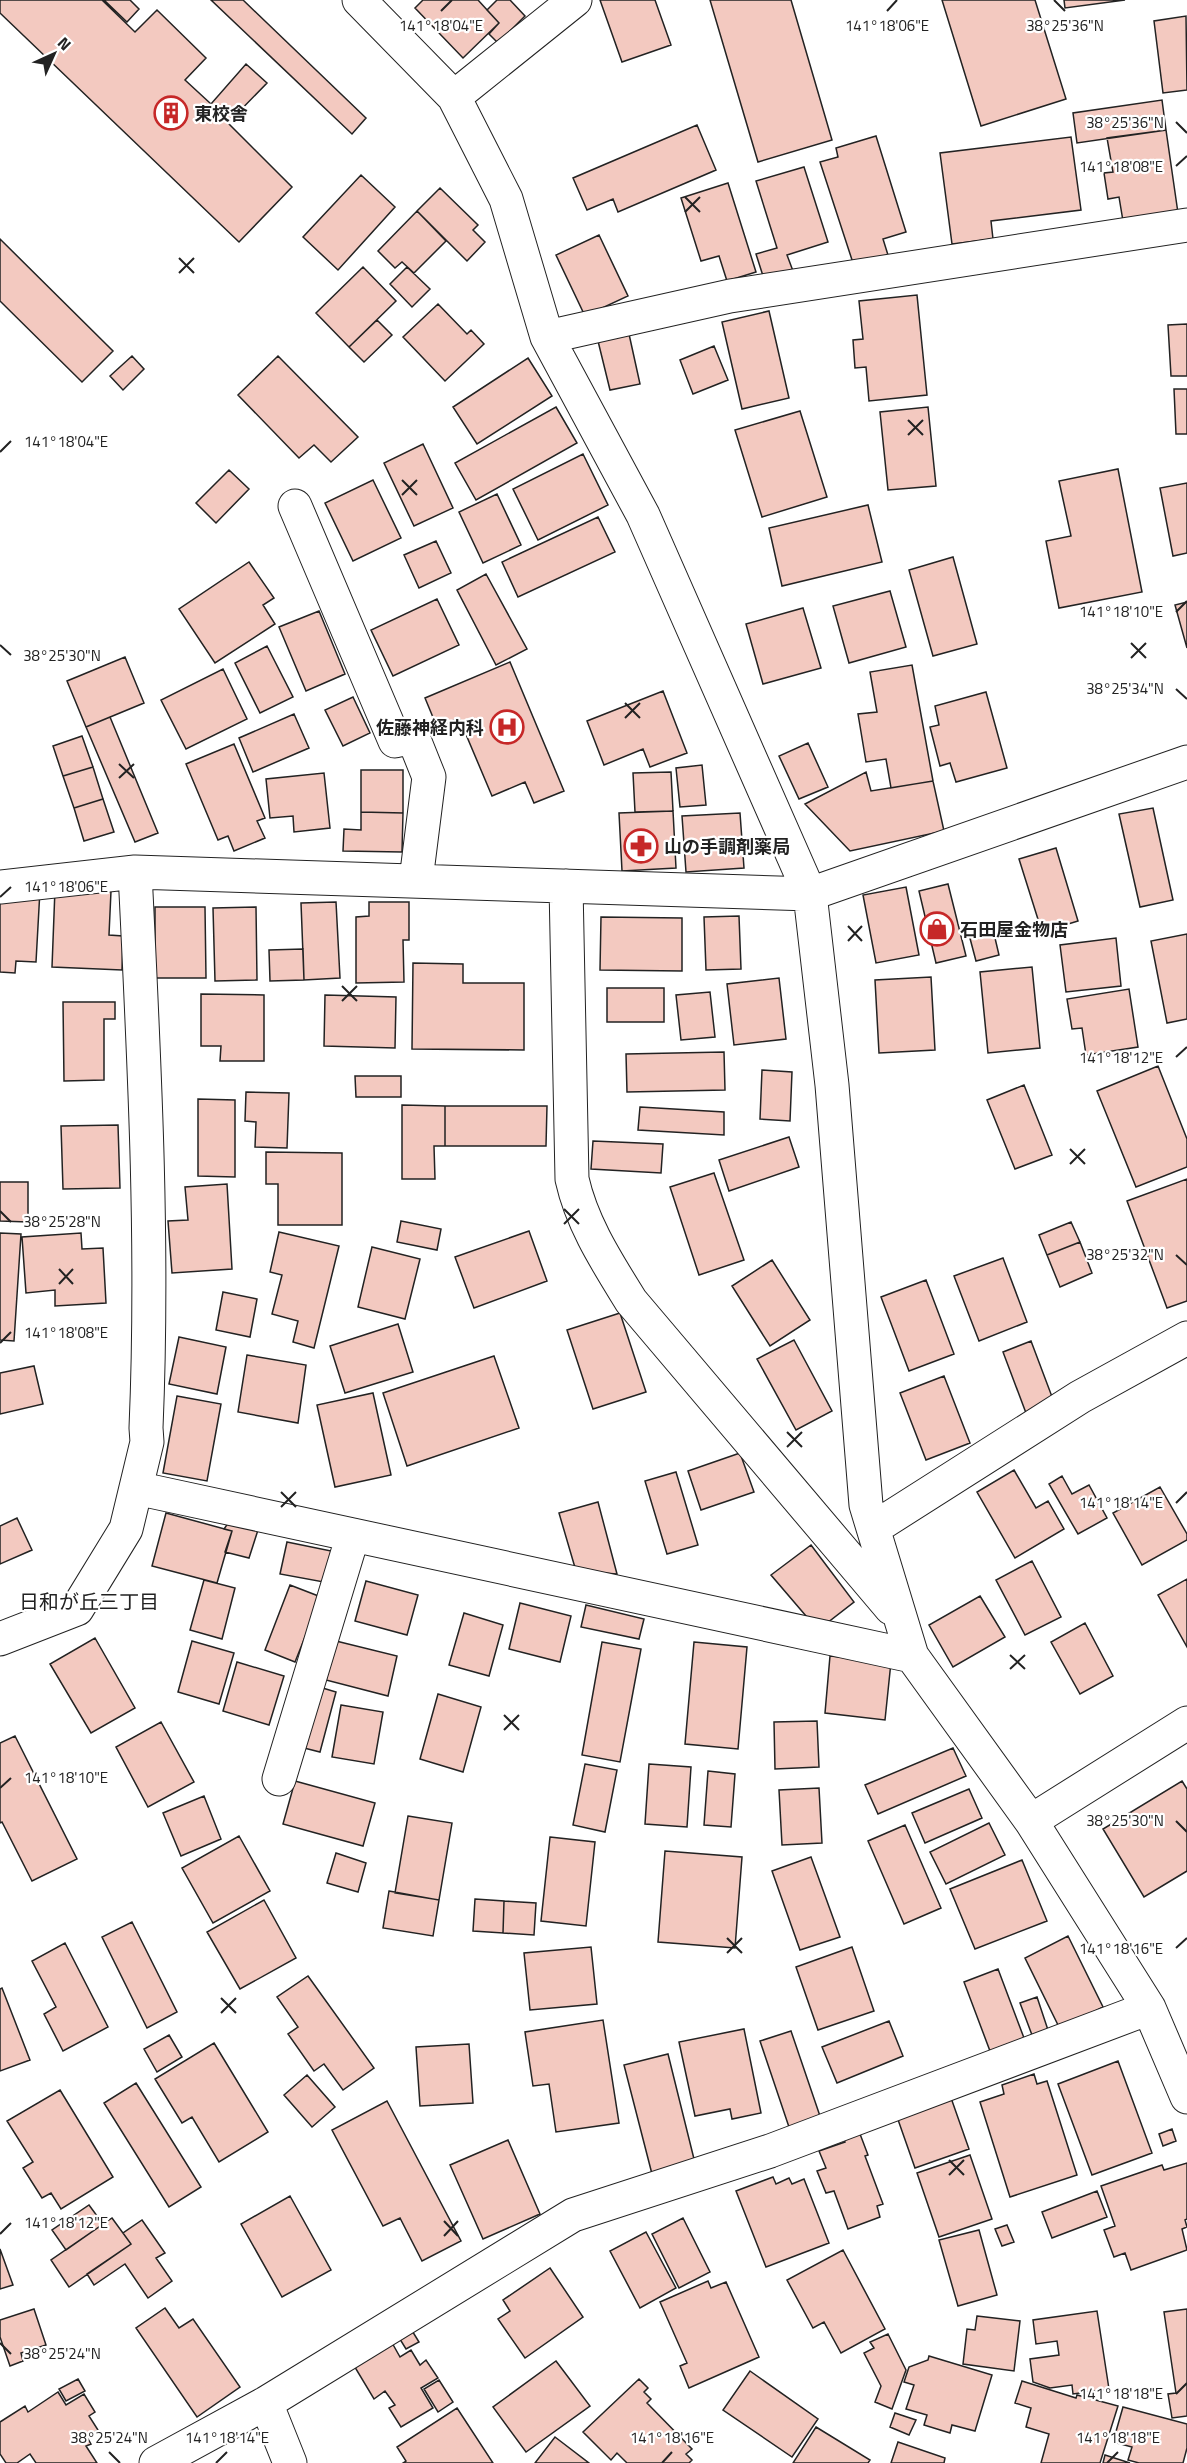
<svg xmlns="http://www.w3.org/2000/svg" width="1187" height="2463" font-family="'Titillium Web','Noto Sans JP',sans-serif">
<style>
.building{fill:#f3c9c0;stroke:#222;stroke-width:1.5}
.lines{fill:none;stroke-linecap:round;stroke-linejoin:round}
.minor-casing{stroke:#222;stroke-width:35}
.minor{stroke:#fff;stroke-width:33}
.ticks{fill:none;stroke:#222;stroke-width:2}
.labels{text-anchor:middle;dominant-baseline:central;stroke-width:4.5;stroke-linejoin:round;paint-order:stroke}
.poi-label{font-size:18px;font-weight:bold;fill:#222;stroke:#fff;text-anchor:start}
.neighbourhood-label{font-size:20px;fill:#222;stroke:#fff}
.ticks-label{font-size:15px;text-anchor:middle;fill:#222;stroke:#fff;stroke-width:4.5;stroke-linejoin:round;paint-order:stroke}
</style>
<rect width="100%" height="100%" fill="#fff"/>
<path class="building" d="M0 0H102L135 32 157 10 206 58 185 80 211 104 246 64 267 83 228 123 292 187 239 242 0 13Z
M104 0H130L139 9 127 22Z
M211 0H243L366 118 352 134Z
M423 0H478L499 23 463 58 415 8Z
M497 0H510L525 16 498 43 489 34 499 23 487 10Z
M600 0H655L671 45 622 62Z
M710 0H791L832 140 758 162Z
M942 0H1035L1066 99 981 126Z
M1064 0H1125L1065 8Z
M1186 16 1187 90 1163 93 1154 21Z
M1162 100 1166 130 1077 143 1073 113Z
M697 125 716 170 618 212 613 199 587 210 573 178Z
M1166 130 1178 213 1123 221 1119 197 1108 199 1104 173 1113 172 1107 138Z
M876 136 906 232 883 239 888 255 854 266 820 162 838 157 836 148Z
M1071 137 1081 210 991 221 993 239 952 244 940 153Z
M804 167 828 242 787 255 793 271 764 279 756 254 777 248 756 181Z
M361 175 395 207 338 270 303 237Z
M728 183 756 272 727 281 719 256 701 261 681 198Z
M440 188 478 225 473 230 485 242 467 261 417 211Z
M417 211 446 241 414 273 402 262 395 268 378 251Z
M599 235 628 296 585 316 556 255Z
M0 239 113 351 82 382 0 301Z
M363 267 396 301 349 347 316 313Z
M407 267 430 289 412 307 390 284Z
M917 295 927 395 869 401 866 367 855 368 853 340 863 339 859 301Z
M438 304 467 334 471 330 484 344 445 381 403 337Z
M769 311 789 398 742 409 722 322Z
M377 320 392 335 364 362 349 347Z
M1187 324V376H1171L1168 325Z
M629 334 640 384 610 390 598 341Z
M714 346 728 380 693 394 680 360Z
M132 356 144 369 123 390 110 376Z
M278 356 358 437 331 462 314 445 299 458 238 395Z
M528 358 552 396 477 444 453 407Z
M1174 389H1187V434H1176Z
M556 407 577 443 476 500 455 463Z
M928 407 936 486 888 490 880 412Z
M800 411 827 497 762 517 735 430Z
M423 444 453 508 414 526 384 463Z
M583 454 608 505 538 540 513 489Z
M1118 469 1142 592 1059 608 1046 541 1071 536 1059 481Z
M229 470 249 489 216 523 196 503Z
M373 480 401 538 353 561 325 503Z
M1187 483V553L1173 556 1160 488Z
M497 494 521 545 483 563 459 512Z
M868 505 882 562 782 586 769 528Z
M598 517 615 552 518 597 502 562Z
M436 541 451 573 419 588 404 555Z
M953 557 977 644 933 656 909 570Z
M249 562 274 598 263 605 275 624 215 663 179 609Z
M486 574 527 649 496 665 457 590Z
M890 591 906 647 849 663 833 606Z
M437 599 459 645 393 676 371 630Z
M1187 602V648L1175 605Z
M803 608 821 668 763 684 746 624Z
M319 611 345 674 306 691 279 627Z
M267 646 293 697 260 713 235 663Z
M125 657 144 703 86 727 67 681Z
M510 662 564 791 534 803 525 782 492 796 459 718 437 727 425 698Z
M912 665 933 781 891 788 886 759 866 762 858 714 877 712 870 672Z
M223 669 247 719 186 749 161 700Z
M663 691 687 753 650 767 643 749 604 765 587 721Z
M986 692 1007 768 956 782 950 763 940 766 930 727 939 725 935 706Z
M353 697 370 733 343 746 325 710Z
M294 714 309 748 253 772 239 738Z
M110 717 158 833 135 842 86 727Z
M82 736 93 767 63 776 53 746Z
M808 743 828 787 799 799 779 756Z
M234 744 265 818 257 821 265 838 234 851 228 836 218 840 186 764Z
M702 765 706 805 680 807 676 768Z
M93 767 103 799 74 808 63 776Z
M361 770H403V813L361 812Z
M671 772 673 811 635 812 633 773Z
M866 772 871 791 933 781 944 831 850 851 805 804Z
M324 773 330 828 294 832 293 816 270 818 266 779Z
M103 799 114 832 84 841 74 808Z
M1153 808 1173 900 1140 907 1119 814Z
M673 811 676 868 622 871 619 813Z
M361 812 403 813 402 852 343 851 344 829 361 830Z
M740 813 744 868 686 872 682 816Z
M1056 848 1078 921 1042 932 1019 859Z
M948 884 966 956 936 963 919 891Z
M906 887 919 955 876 963 863 895Z
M55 889 111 891 109 935 123 936 122 970 52 967Z
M40 890 36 962 16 961 15 973 0 972V898Z
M336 902 340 978 304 980 301 903Z
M369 902H409V940H403L404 982 356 983V917L369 916Z
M155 907H205L206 978H155Z
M256 907 257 980 215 981 213 908Z
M739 916 741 969 706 970 704 917Z
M601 917 682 918V971L600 970Z
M991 921 999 955 976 961 967 927Z
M1187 934V1019L1167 1023 1151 941Z
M1116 938 1121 986 1066 992 1060 945Z
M303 949 304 980 270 981 269 950Z
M413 963 463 964V983H524V1050L412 1049Z
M1032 967 1040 1048 988 1053 980 972Z
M931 977 935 1050 879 1053 875 980Z
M779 978 786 1039 734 1045 727 984Z
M607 988H664V1022H607Z
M1129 989 1138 1047 1086 1055 1082 1028 1072 1029 1067 999Z
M710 992 715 1037 681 1040 676 995Z
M201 994 264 995V1061H220L221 1046H201Z
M325 995 396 997 395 1048 324 1046Z
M63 1002H115V1019H104V1080L64 1081Z
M724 1052 725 1090 627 1092 626 1054Z
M1158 1066 1187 1139V1167L1136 1187 1097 1091Z
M762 1070 792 1072 790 1121 760 1119Z
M355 1076H401V1097H356Z
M1024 1085 1052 1155 1015 1169 987 1100Z
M246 1092 289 1093 287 1148 255 1147 256 1122 245 1121Z
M198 1099 235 1100V1177L198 1176Z
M402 1105 445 1106V1146H434L435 1179H402Z
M445 1106H547L546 1146H445Z
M640 1107 724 1112V1135L638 1130Z
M118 1125 120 1188 63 1189 61 1126Z
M789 1137 799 1167 729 1191 719 1160Z
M593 1141 663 1144 661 1173 591 1169Z
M266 1152 342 1153V1225H278V1184H266Z
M714 1173 744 1260 699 1275 670 1187Z
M1187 1179V1301L1167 1308 1127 1201Z
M0 1182H28V1222L0 1221Z
M227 1184 232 1269 172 1273 168 1221 188 1220 185 1187Z
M401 1221 441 1229 437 1250 397 1242Z
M1071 1222 1080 1242 1047 1255 1039 1235Z
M529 1231 547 1281 474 1308 455 1257Z
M279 1232 339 1246 314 1348 293 1342 298 1321 272 1314 282 1275 270 1272Z
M0 1233 21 1234 14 1341 0 1340Z
M81 1233 82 1249 103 1248 106 1303 55 1306V1290L26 1293 22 1237Z
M1080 1242 1092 1273 1060 1287 1047 1255Z
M372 1247 420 1259 405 1319 358 1307Z
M1003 1258 1027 1322 979 1341 954 1276Z
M772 1260 810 1320 770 1346 732 1286Z
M926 1280 954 1354 909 1371 881 1297Z
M223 1292 257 1299 250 1337 216 1330Z
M620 1313 646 1392 593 1409 567 1330Z
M398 1324 413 1372 345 1393 330 1346Z
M179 1337 226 1347 217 1394 169 1384Z
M794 1340 832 1411 796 1430 757 1359Z
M1031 1341 1054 1402 1026 1413 1003 1352Z
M247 1355 306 1365 298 1423 238 1412Z
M494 1356 519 1428 407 1466 383 1393Z
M34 1366 43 1404 0 1414V1373Z
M944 1376 970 1443 926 1460 900 1393Z
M373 1393 391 1475 335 1487 317 1405Z
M177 1396 221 1404 207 1481 163 1473Z
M740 1453 754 1492 701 1510 688 1471Z
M1014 1470 1036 1508 1048 1501 1064 1529 1015 1558 977 1492Z
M676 1472 698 1545 667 1554 645 1481Z
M1062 1476 1072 1494 1089 1485 1107 1518 1078 1534 1049 1484Z
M1160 1487 1187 1534V1540L1142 1565 1113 1513Z
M598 1502 617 1574 576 1571 559 1513Z
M166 1513 232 1531 217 1583 152 1566Z
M17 1518 32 1550 0 1564V1526Z
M231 1519 258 1530 249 1558 225 1552 232 1531 224 1529Z
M287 1542 341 1553 329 1583 280 1574Z
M811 1545 854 1602 818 1630 771 1575Z
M1032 1561 1061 1617 1025 1635 996 1580Z
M1187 1579V1647L1158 1595Z
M204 1580 235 1588 222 1639 190 1630Z
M366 1581 418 1595 407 1635 355 1621Z
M290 1585 321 1597 295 1662 265 1650Z
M980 1596 1005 1637 953 1667 929 1625Z
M520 1603 571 1616 560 1662 509 1649Z
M586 1605 644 1619 639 1639 581 1627Z
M464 1613 503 1625 489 1676 449 1665Z
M1085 1623 1113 1676 1080 1694 1051 1642Z
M95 1638 135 1708 91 1733 50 1664Z
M192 1641 234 1653 219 1704 178 1692Z
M336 1641 397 1656 388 1696 326 1680Z
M602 1642 641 1649 620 1762 582 1755Z
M694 1642 747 1647 738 1749 685 1744Z
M830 1656 891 1662 885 1720 825 1713Z
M237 1662 284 1676 269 1725 223 1711Z
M316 1686 336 1692 320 1752 300 1747Z
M438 1694 481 1707 463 1772 420 1759Z
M341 1705 383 1712 374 1764 332 1757Z
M817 1721 819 1767 775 1769 774 1722Z
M161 1722 194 1782 148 1807 116 1747Z
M15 1736 77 1859 32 1881 2 1822 0 1823V1743Z
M953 1748 966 1776 878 1814 865 1785Z
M585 1764 617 1770 605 1832 573 1825Z
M649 1764 691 1767 687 1827 645 1824Z
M708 1771 735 1774 731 1827 704 1825Z
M295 1781 375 1803 363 1846 283 1824Z
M1182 1781 1187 1789V1871L1144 1897 1103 1829Z
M819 1788 822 1843 782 1845 779 1790Z
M969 1789 982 1818 925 1843 912 1813Z
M204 1796 221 1839 181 1856 163 1813Z
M408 1816 452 1823 439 1900 395 1893Z
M989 1823 1005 1855 946 1884 930 1852Z
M905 1825 941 1908 904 1924 868 1841Z
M239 1836 270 1891 213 1923 182 1868Z
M550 1837 595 1842 586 1926 541 1921Z
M665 1851 742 1857 735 1948 658 1942Z
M336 1853 366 1863 358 1892 327 1883Z
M811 1857 840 1937 800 1950 772 1871Z
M1022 1860 1047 1921 975 1949 950 1889Z
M389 1891 439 1900 433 1936 383 1928Z
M475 1899 504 1901 503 1933 473 1931Z
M264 1900 296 1958 240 1989 207 1932Z
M504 1901 536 1903 534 1935 503 1933Z
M132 1922 177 2012 147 2028 102 1937Z
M1068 1936 1103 2007 1060 2029 1025 1958Z
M65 1943 108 2027 63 2051 44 2014 56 2007 32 1961Z
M591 1947 597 2004 530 2010 524 1953Z
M852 1947 874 2011 818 2030 796 1967Z
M998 1969 1024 2038 990 2051 964 1982Z
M308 1976 374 2068 343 2090 324 2064 314 2071 288 2034 298 2027 277 1997Z
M2 1988 30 2060 0 2071V1989Z
M1037 1997 1048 2030 1032 2035 1020 2003Z
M603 2020 619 2123 556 2132 549 2084 533 2086 525 2032Z
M889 2021 903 2056 837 2083 822 2047Z
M744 2029 761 2113 732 2119 730 2109 695 2116 679 2042Z
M791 2031 821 2119 790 2130 760 2041Z
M169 2035 182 2057 157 2072 144 2049Z
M214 2043 268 2132 219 2162 192 2117 182 2123 155 2079Z
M469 2044 473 2103 420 2106 416 2047Z
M668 2054 695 2163 652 2174 624 2065Z
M1118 2061 1152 2153 1092 2175 1058 2084Z
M1034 2074 1037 2084 1047 2081 1077 2175 1010 2197 980 2102 1004 2094 1002 2085Z
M307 2075 335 2107 312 2127 284 2095Z
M136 2083 201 2187 169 2207 104 2103Z
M60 2090 113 2177 61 2209 51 2193 42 2198 23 2168 33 2162 7 2121Z
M950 2095 969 2149 915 2168 896 2114Z
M387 2101 461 2241 422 2261 400 2218 383 2226 332 2130Z
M857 2126 868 2155 865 2156 883 2204 877 2206 880 2217 848 2229 834 2191 826 2193 817 2171 826 2168 819 2151 845 2142 841 2132Z
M1172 2129 1176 2141 1163 2146 1159 2134Z
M508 2140 540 2214 483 2239 450 2165Z
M970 2155 992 2219 939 2237 917 2173Z
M1187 2163V2219L1185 2220 1187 2227 1182 2229 1187 2250 1131 2270 1125 2253 1114 2257 1104 2230 1115 2226 1101 2186 1162 2165 1164 2170Z
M773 2177 776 2184 789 2178 792 2184 804 2179 829 2243 766 2267 736 2191Z
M1097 2191 1107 2217 1052 2238 1042 2212Z
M290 2196 331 2270 282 2297 241 2224Z
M89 2205 103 2224 66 2250 52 2230Z
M112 2218 131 2244 69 2287 51 2260Z
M683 2218 710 2272 679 2288 652 2234Z
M142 2220 165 2253 156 2258 172 2281 148 2298 125 2264 94 2285 87 2274 131 2244 123 2233Z
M1007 2225 1014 2242 1002 2246 995 2229Z
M979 2230 997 2295 958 2306 939 2240Z
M646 2232 676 2288 640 2308 610 2251Z
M0 2249 13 2285 0 2289Z
M843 2250 885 2329 841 2353 824 2322 813 2328 787 2280Z
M550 2268 583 2317 525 2358 498 2319 510 2311 503 2300Z
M708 2281 711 2288 726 2282 759 2357 689 2388 680 2366 687 2363 660 2302Z
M165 2308 179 2328 193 2319 240 2387 197 2417 136 2328Z
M34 2309 46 2345 21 2353 23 2361 10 2366 0 2337V2320Z
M1187 2309V2416L1172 2418 1168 2394 1176 2393 1164 2312Z
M1097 2311 1109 2389 1073 2394 1072 2385 1050 2388 1033 2382 1030 2359 1059 2355 1057 2341 1036 2344 1033 2320Z
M977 2316 1020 2321 1014 2371 963 2364 967 2329 975 2330Z
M411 2329 419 2342 406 2349 398 2336Z
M888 2334 906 2370 892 2409 875 2402 881 2386 864 2353 874 2348 870 2342Z
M391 2341 400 2357 411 2350 420 2365 426 2360 438 2378 421 2388 433 2408 401 2427 389 2408 395 2405 385 2391 374 2399 353 2364Z
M929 2356 992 2375 975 2431 952 2425 950 2433 924 2425 927 2415 906 2409 914 2385 904 2382 909 2367 928 2360Z
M556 2361 590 2406 526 2452 493 2407Z
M750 2371 818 2419 792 2457 723 2410Z
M78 2379 85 2391 66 2401 59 2389Z
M639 2379 648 2388 644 2392 651 2399 647 2403 692 2449 686 2454 692 2460 689 2463H627L617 2453 611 2460 583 2432Z
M439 2380 453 2402 438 2412 424 2389Z
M1022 2381 1076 2398 1077 2395 1118 2406 1100 2463H1041L1049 2434 1026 2427 1031 2408 1015 2403Z
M58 2392 66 2405 84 2394 95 2412 89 2416 98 2430 87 2437 91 2444 86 2446 97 2463H36L30 2454 17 2463H6L0 2454V2422L25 2406 28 2412Z
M1123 2407 1187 2424V2448L1183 2463H1139L1128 2460 1132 2447 1113 2442Z
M457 2408 493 2463H403L406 2461 397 2447Z
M895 2413 916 2420 909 2435 890 2427Z
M816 2427 870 2460 868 2463H793Z
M555 2437 589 2463H535Z
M898 2442 945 2458 944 2463H891Z
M1105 2455 1130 2463H1103Z"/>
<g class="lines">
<g class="minor-casing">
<path id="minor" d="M359 0 454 97 506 199 547 337 643 515 810 894 832 1085 866 1505 912 1656 1031 1821 1149 2008 1187 2097
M454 97 575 0
M547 337 730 296 1187 225
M295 506 395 741 413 737 429 777 416 880
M566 886 572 1179C582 1224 607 1262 631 1301L891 1608
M0 887 135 872 810 894 1187 762
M136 1488 912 1656
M874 1528 1080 1397 1187 1338
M0 1639 77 1609 126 1529 147 1442 146 1428C154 1242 144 1057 135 872
M279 1779 353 1535
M1031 1821 1187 1723
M266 2403 290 2463
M156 2463 266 2403 573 2215 770 2151 1149 2008"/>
</g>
<use href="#minor" class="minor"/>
</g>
<path class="ticks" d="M1054 0 1065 11M441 11 452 0M887 11 897 0M1176 122 1187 133M1176 166 1187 156M685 197 700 212M685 212 700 197M179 258 194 273M179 273 194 258M908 420 923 435M908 435 923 420M0 452 11 441M402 480 417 495M402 495 417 480M1176 612 1187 601M1131 643 1146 658M0 645 11 655M1131 658 1146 643M1176 689 1187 699M625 703 640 718M625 718 640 703M119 764 134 778M119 778 134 764M0 897 11 887M848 926 862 941M848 941 862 926M342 986 357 1001M342 1001 357 986M1176 1057 1187 1047M1070 1149 1085 1164M1070 1164 1085 1149M564 1209 579 1224M0 1211 11 1222M564 1224 579 1209M1176 1255 1187 1265M59 1269 73 1284M59 1284 73 1269M0 1343 11 1332M787 1432 802 1447M787 1447 802 1432M281 1492 296 1507M1176 1503 1187 1492M281 1507 296 1492M1010 1655 1025 1669M1010 1669 1025 1655M504 1715 519 1730M504 1730 519 1715M0 1788 11 1778M1176 1821 1187 1832M727 1938 742 1953M1176 1948 1187 1938M727 1953 742 1938M221 1998 236 2013M221 2013 236 1998M949 2160 964 2175M949 2175 964 2160M444 2221 458 2236M0 2234 11 2223M444 2236 458 2221M0 2343 11 2354M1176 2394 1187 2383M109 2452 120 2463M216 2463 227 2452M662 2463 672 2452M1107 2463 1118 2452"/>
<defs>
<g id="building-ring" transform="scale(1.725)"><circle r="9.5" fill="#fff" stroke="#c62828" stroke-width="1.5"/><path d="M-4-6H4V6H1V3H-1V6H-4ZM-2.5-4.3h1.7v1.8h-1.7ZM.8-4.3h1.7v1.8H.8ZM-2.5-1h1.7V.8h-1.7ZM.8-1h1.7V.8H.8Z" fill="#c62828"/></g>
<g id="hospital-ring" transform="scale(1.725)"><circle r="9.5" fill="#fff" stroke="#c62828" stroke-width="1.5"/><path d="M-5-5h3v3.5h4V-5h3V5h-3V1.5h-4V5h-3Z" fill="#c62828"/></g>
<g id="pharmacy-ring" transform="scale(1.725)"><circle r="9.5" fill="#fff" stroke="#c62828" stroke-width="1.5"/><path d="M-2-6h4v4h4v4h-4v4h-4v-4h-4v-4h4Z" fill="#c62828"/></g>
<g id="shop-ring" transform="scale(1.725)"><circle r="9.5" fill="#fff" stroke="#c62828" stroke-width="1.5"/><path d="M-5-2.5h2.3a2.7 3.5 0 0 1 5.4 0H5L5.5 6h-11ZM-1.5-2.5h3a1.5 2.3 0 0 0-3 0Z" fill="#c62828"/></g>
</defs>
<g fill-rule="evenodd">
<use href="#building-ring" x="171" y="113"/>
<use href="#hospital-ring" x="507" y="727"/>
<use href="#pharmacy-ring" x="641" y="846"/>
<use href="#shop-ring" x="937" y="929"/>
</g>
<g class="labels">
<g class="poi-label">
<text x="194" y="113">東校舎</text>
<text x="484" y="727" text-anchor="end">佐藤神経内科</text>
<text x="664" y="846">山の手調剤薬局</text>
<text x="960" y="929">石田屋金物店</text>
</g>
<g class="neighbourhood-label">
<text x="89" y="1601">日和が丘三丁目</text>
</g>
</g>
<g class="ticks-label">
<text x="441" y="31">141°18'04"E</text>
<text x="887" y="31">141°18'06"E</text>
<text x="1065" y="31">38°25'36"N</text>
<text x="1125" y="128">38°25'36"N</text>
<text x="1121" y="172">141°18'08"E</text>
<text x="66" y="447">141°18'04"E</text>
<text x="1121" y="617">141°18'10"E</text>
<text x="62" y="661">38°25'30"N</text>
<text x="1125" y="694">38°25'34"N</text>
<text x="66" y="892">141°18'06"E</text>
<text x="1121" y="1063">141°18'12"E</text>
<text x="62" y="1227">38°25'28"N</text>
<text x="1125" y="1260">38°25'32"N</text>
<text x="66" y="1338">141°18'08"E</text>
<text x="1121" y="1508">141°18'14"E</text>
<text x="66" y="1783">141°18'10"E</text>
<text x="1125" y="1826">38°25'30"N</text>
<text x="1121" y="1954">141°18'16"E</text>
<text x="66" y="2228">141°18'12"E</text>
<text x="62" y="2359">38°25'24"N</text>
<text x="1121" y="2399">141°18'18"E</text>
<text x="109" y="2443">38°25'24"N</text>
<text x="227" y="2443">141°18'14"E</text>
<text x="672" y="2443">141°18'16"E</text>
<text x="1118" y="2443">141°18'18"E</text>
</g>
<g transform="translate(54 54) rotate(45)" stroke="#ffffff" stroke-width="4.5" paint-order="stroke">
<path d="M0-4.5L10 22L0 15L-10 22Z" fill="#222222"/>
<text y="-9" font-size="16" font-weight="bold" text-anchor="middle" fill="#222222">N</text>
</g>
</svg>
